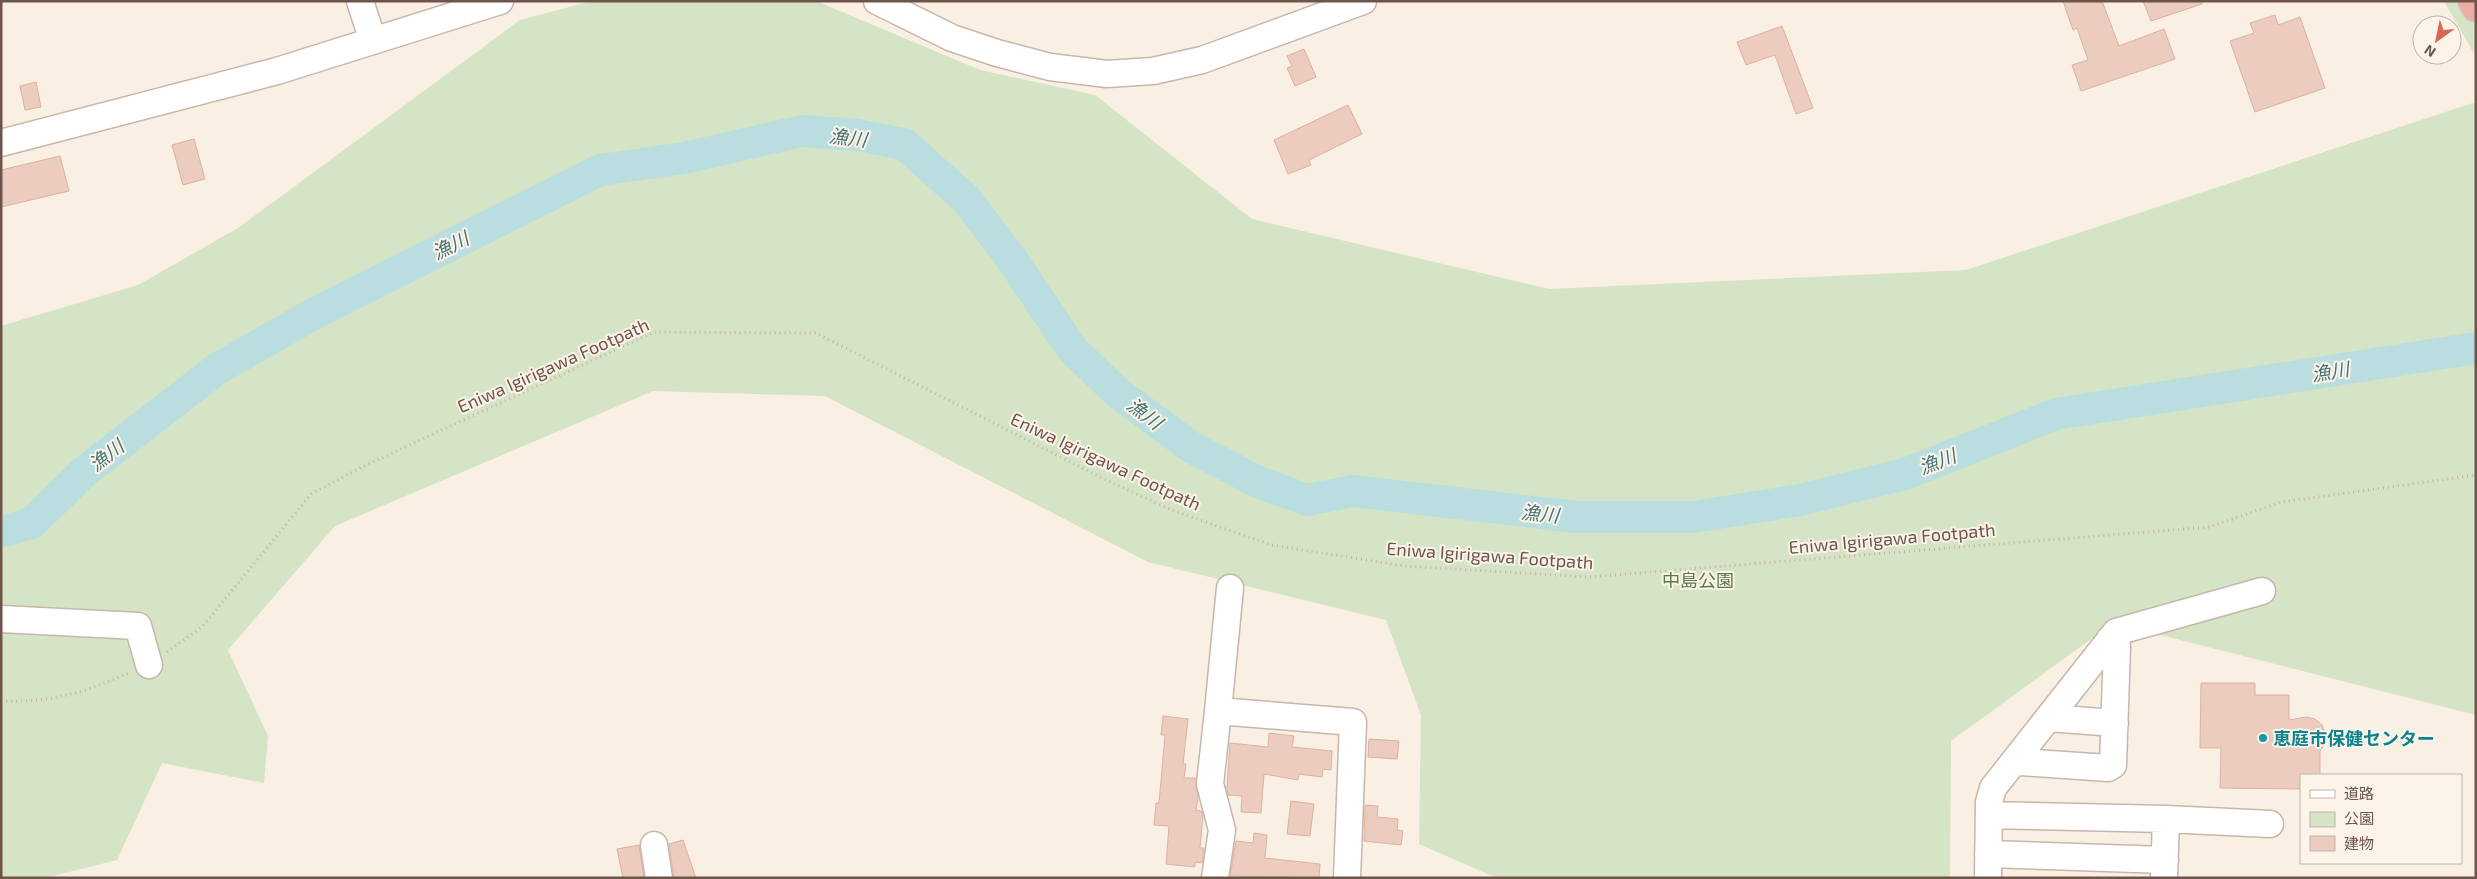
<svg xmlns="http://www.w3.org/2000/svg" width="2477" height="879" font-family="'Exo 2','Noto Sans JP',sans-serif">
<style>
.green{fill:#d4e4c4}
.lines{fill:none;stroke-linecap:round;stroke-linejoin:round}
.river{stroke:#badee0;stroke-width:32}
.building{fill:#ebccbe;stroke:#dcb2a1}
.minor-casing{stroke:#c8b6ab;stroke-width:29}
.highway-casing{stroke:#d6cfcd;stroke-width:30}
.path{stroke:#cfb0a2;stroke-width:3;stroke-dasharray:1 4;stroke-linecap:butt}
.minor{stroke:#fff;stroke-width:26}
.highway{stroke:#ecaea1;stroke-width:28}
.culture-dot{fill:#0f9aa8;stroke:#fcf3e9;stroke-width:2}
.labels{text-anchor:middle;dominant-baseline:central;stroke-width:4;stroke-linejoin:round;paint-order:stroke}
.street-label{font-size:18px;fill:#6e554c;stroke:#fcf3e9}
.park-label{font-size:18px;fill:#5b7849;stroke:#fcf3e9}
.culture-label{font-size:18px;font-weight:bold;fill:#0d838f;stroke:#fcf3e9;text-anchor:start}
.water-label{font-size:19px;font-style:italic;fill:#467478;stroke:#fcf3e9}
</style>
<rect width="100%" height="100%" fill="#f9efe3"/>
<path class="green" d="M592 1H816L980 70 1095 95 1252 219 1549 289 1966 270 2476 102V715L2113 623 1951 741 1950 878H1497L1419 844 1421 715 1386 620 1148 562 825 396 653 391 335 526 228 650 268 736 264 783 162 763 117 860 45 878H1V326L138 285 238 228 520 20Z
M2444 1H2476V57Z"/>
<g class="lines">
<path class="river" d="M1 532 32 523 84 472 217 369 315 313 600 170 684 158 802 131 857 135 904 144 966 199 1011 258 1072 349 1118 393 1191 447 1258 482 1307 500 1353 491 1576 517H1693L1800 500 1905 474 2056 414 2476 348"/>
</g>
<path class="building" d="M2063 1H2102L2119 46 2164 29 2175 59 2081 91 2072 65 2088 60 2077 28 2073 30Z
M2143 1H2202V4L2151 21Z
M2275 15 2278 25 2300 17 2325 88 2255 112 2230 41 2254 33 2250 23Z
M1782 26 1813 108 1796 114 1775 55 1746 65 1737 42Z
M1304 49 1316 77 1295 86 1287 68 1292 66 1287 56Z
M36 82 41 107 25 110 20 86Z
M1348 105 1362 134 1309 160 1311 165 1288 174 1274 140Z
M194 139 205 179 183 185 172 145Z
M60 156 69 191 1 207V170Z
M2201 683H2255V695H2289V720L2306 717 2315 719 2322 725 2325 734V743L2320 751V775H2301V789L2220 788 2221 748H2200Z
M1163 716 1188 719 1183 764H1186L1184 778H1196L1198 797 1196 810 1201 811 1203 815 1200 848H1204L1202 863 1195 862V867L1166 864 1169 826 1154 825 1156 803H1159L1165 735H1161Z
M1269 733 1294 736 1292 747 1332 751 1331 770 1323 769 1322 777 1299 774 1298 780 1264 774 1261 813 1241 812 1242 796 1228 795 1227 788 1230 743 1268 747Z
M1369 739 1399 741 1397 759 1368 757Z
M1291 801 1314 804 1310 836 1287 834Z
M1365 805 1378 806 1377 817 1398 819 1397 830 1403 831 1401 845 1364 841Z
M1254 833 1267 835 1265 858 1320 864 1319 878 1230 876 1236 841 1253 843Z
M683 840 696 878H674L669 844Z
M639 845 644 878H623L617 849Z"/>
<g class="lines">
<g class="minor-casing">
<path id="minor" d="M360 1 373 41
M877 1 952 38 997 53 1050 67 1107 74 1153 71 1202 60 1363 1
M1 143 277 71 500 1
M1 619 138 626 149 665
M1218 711 1230 588
M2048 718 2115 723
M2017 758 2020 762 2108 768 2113 765 2117 646 2110 639
M1989 815 2166 819
M654 845 659 878
M1988 854 2165 860
M2164 877 2166 819 2270 824
M1215 878 1222 830 1210 784 1218 711 1353 722 1347 878
M1988 878 1989 802 1993 788 2116 632 2262 591"/>
</g>
<g class="highway-casing">
<path id="highway" d="M2472 1 2476 8"/>
</g>
<path class="path" d="M167 652 203 626 311 494 364 466 654 332 816 333 1106 480 1174 511 1272 545 1404 566 1589 577 2209 527 2282 502 2476 475
M1 701C51 703 86 692 131 672"/>
<use href="#minor" class="minor"/>
<use href="#highway" class="highway"/>
</g>
<circle class="culture-dot" cx="2263" cy="738" r="5"/>
<g class="labels">
<g class="street-label">
<text transform="translate(553 365) rotate(-24)">Eniwa Igirigawa Footpath</text>
<text transform="translate(1106 461) rotate(25)">Eniwa Igirigawa Footpath</text>
<text transform="translate(1892 538) rotate(-5)">Eniwa Igirigawa Footpath</text>
<text transform="translate(1490 555) rotate(4)">Eniwa Igirigawa Footpath</text>
</g>
<g class="park-label">
<text x="1698" y="580">中島公園</text>
</g>
<g class="culture-label">
<text x="2273" y="738">恵庭市保健センター</text>
</g>
<g class="water-label">
<text transform="translate(848 137) rotate(7)">漁川</text>
<text transform="translate(450 245) rotate(-27)">漁川</text>
<text transform="translate(2330 371) rotate(-9)">漁川</text>
<text transform="translate(1145 413) rotate(37)">漁川</text>
<text transform="translate(106 455) rotate(-38)">漁川</text>
<text transform="translate(1937 461) rotate(-21)">漁川</text>
<text transform="translate(1540 513) rotate(6)">漁川</text>
</g>
</g>
<rect width="2477" height="879" fill="none" stroke="#6e554c" stroke-width="5"/>
<rect x="2300" y="774" width="162" height="90" fill="#fcf3e9" stroke="#c3b4aa"/>
<rect x="2310" y="790" width="25" height="8" fill="#ffffff" stroke="#c3b4aa"/>
<text x="2344" y="799" font-size="15" fill="#6e554c">道路</text>
<rect x="2310" y="812" width="25" height="15" fill="#d4e4c4" stroke="#c3b4aa"/>
<text x="2344" y="824" font-size="15" fill="#6e554c">公園</text>
<rect x="2310" y="836" width="25" height="15" fill="#ebccbe" stroke="#c3b4aa"/>
<text x="2344" y="849" font-size="15" fill="#6e554c">建物</text>
<g transform="translate(2437 40) rotate(213)"><circle r="24" fill="#fcf3e9" stroke="#c3b4aa"/>
<path d="M0-4L9 19L0 12L-9 19Z" fill="#d56856"/>
<text y="-8" font-size="14" font-weight="bold" text-anchor="middle" fill="#6e554c">N</text>
</g>
</svg>
